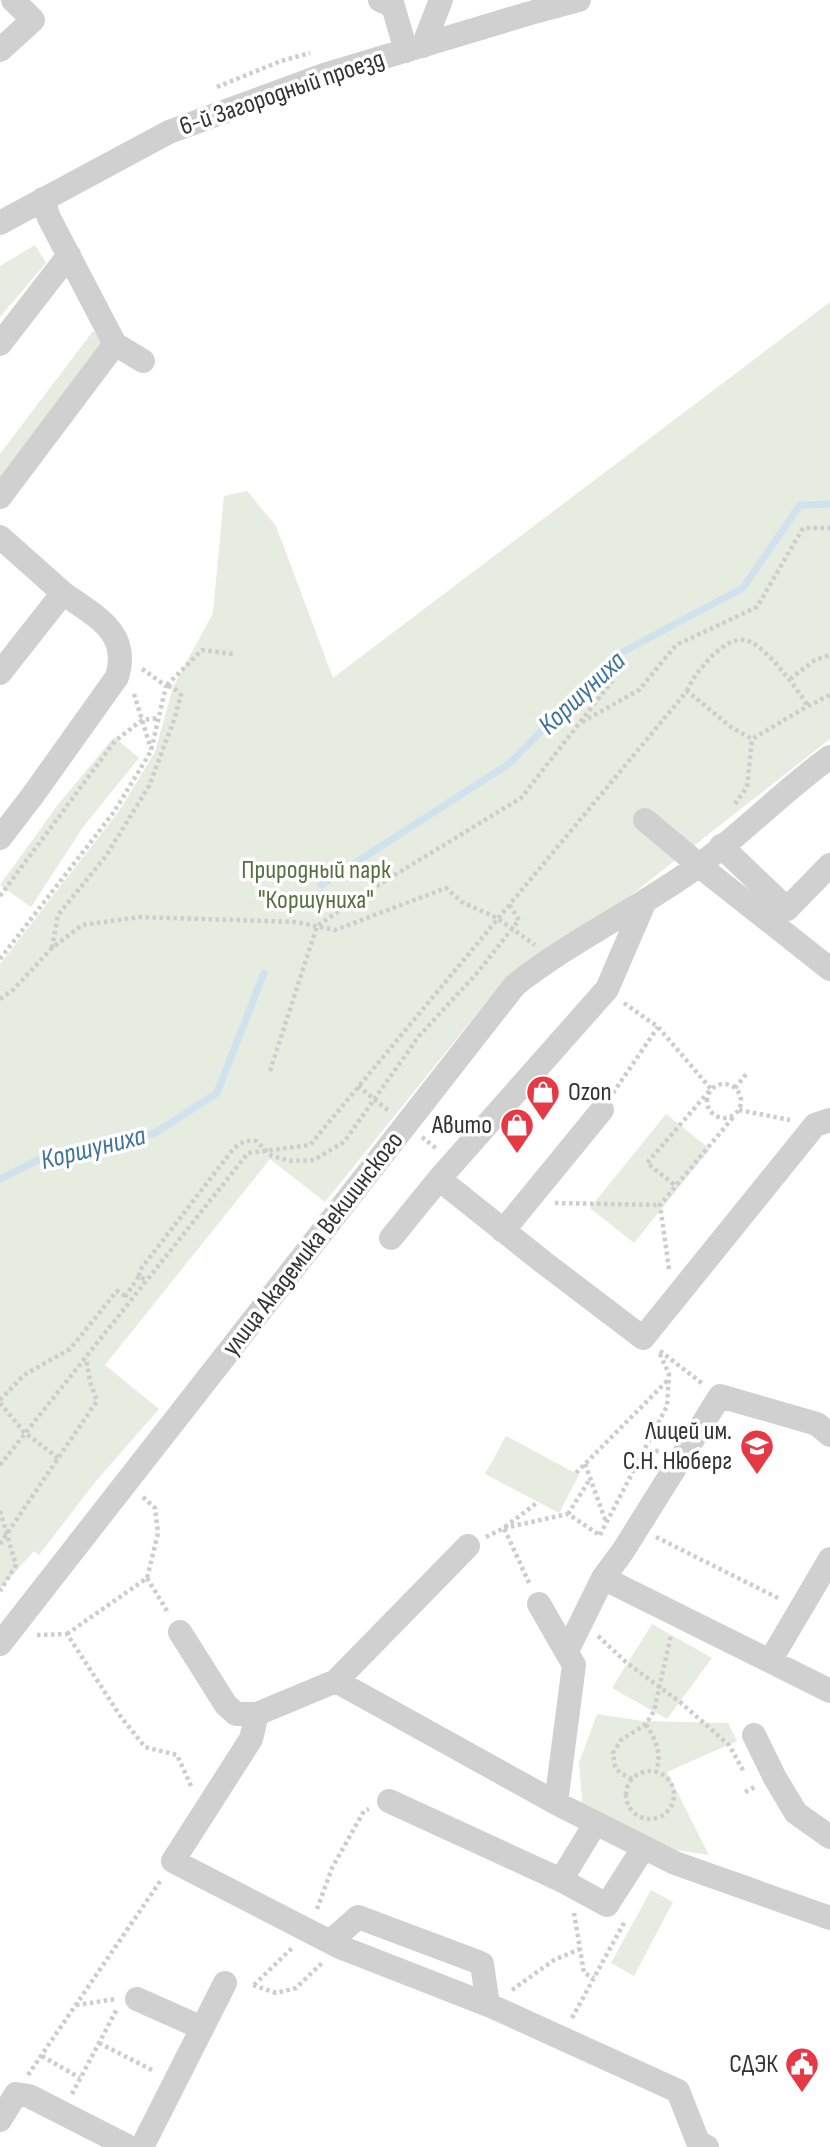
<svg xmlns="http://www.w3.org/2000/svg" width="830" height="2147" font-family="'Sofia Sans Condensed',sans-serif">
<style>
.green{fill:#e6ecdf}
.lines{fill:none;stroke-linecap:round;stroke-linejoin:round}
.stream{stroke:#cfe2ee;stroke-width:7}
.path{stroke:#cdcdcd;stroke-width:4.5;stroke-dasharray:3.5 3.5;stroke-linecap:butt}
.minor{stroke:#d0d0d0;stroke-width:24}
.labels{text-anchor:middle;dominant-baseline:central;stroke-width:7;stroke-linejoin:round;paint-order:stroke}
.street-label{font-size:26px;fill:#333;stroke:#fff}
.park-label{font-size:26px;fill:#56703f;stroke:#fff}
.poi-label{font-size:26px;fill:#333;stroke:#fff;text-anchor:end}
.water-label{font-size:28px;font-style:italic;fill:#3f7597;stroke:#fff}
</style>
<rect width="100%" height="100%" fill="#fff"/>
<path class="green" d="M35 245 46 263 0 317V266Z
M830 302V739L631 895 500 985 325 1202 270 1159 105 1365 159 1409 96 1481 39 1555 34 1551 0 1589V964L119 811 155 752 173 687 213 613 224 496 247 491 276 526 333 678Z
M93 331 110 344 0 490V454Z
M114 737 139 758 83 827 31 907 0 885 57 806Z
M666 1114 710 1149 634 1243 590 1208Z
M506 1436 579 1475 559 1513 485 1474Z
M652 1624 712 1658 667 1719 612 1688Z
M597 1714 642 1721 728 1723 737 1741 667 1772 709 1855 676 1850 583 1809 579 1763Z
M651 1890 673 1902 634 1976 611 1963Z"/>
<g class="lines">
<path class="stream" d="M321 885 510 763 613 657 743 588 800 505 830 504
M0 1179 52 1153 155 1133 217 1093 264 973"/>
<path class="path" d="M217 87 281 61 310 53
M790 679 815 660 830 655
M687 691C693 677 701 668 712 656 721 648 732 638 745 640 764 643 798 690 808 706
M134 694 151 749
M582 722 639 690 676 645 757 607 803 528H830
M735 804 747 787 752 739
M0 896 115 741 142 720 158 718
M52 948 58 915 106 856 149 786 174 720 181 695 173 687 166 686 202 650 234 654
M0 959 114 812 151 751 166 686 141 668
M0 999 14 989 52 948 82 925 140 917 296 922 335 930 446 888 462 902 497 918 535 945
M624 1003 658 1027 711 1089 647 1163 676 1186
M270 1071 317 926 375 887 521 798 613 680
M707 1101a17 17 0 1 1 34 0a17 17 0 1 1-34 0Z
M358 1086 390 1112
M735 1088 748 1072
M613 1093 658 1027
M739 1110 790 1120
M422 1137 437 1149
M555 1203 660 1205
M669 1269 660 1205 735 1115
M139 1276 140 1270 234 1148 245 1141H256L272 1156 291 1161 314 1160 344 1142 419 1036 478 972 519 920 509 904
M125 1297 139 1276 147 1281
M660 1351 703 1384
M0 1400 24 1375 70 1349 117 1291 125 1296
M0 1403 25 1433 58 1458
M642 1456 660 1450
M585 1464 606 1522
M0 1465 248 1153 310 1145 687 691 731 727 752 739 808 706 830 695
M576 1473 669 1379
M0 1511 16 1565 0 1591
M568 1514 590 1479
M505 1527 538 1502
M504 1528 568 1514 601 1536
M600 1535 667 1406 669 1374 659 1352
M486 1537 504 1528 530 1585
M656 1537 780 1599
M0 1544 97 1401 90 1382 86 1358
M147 1578 169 1614
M67 1634 147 1578 158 1533 155 1508 143 1497
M37 1635 67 1634 121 1717 145 1747 177 1755 192 1788
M598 1636 627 1663 680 1702 729 1745 744 1772
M646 1724C656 1742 662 1751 656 1772
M626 1795a24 24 0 1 1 48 0a24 24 0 1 1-48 0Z
M632 1779 620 1773 615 1767 613 1753 621 1740 646 1724 654 1711 671 1635
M745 1792 757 1786
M317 1909 332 1868 364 1811 369 1809
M574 1913 584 1973 594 1978
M253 1985 276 1993 296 1988 323 1962
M254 1985 292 1948
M512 1990 554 1960 580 1949
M76 2005 116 1999
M572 2018 625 1921
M99 2043 154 2071
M42 2056 80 2078
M28 2075 161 1880
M72 2094 117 2009"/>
<path class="minor" d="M380 0 393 6 406 51
M423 46 441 0
M0 50 33 20 13 0
M0 223 169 132 324 75 527 14 579 0
M0 344 69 255
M115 344 143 361
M0 497 115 344 49 218 43 199
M0 537 63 593 0 673
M645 820 711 875 830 969
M0 838 33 795 117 677C131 631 94 616 63 593
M721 846 787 909 830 865
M439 1179 543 1262 643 1338 815 1125 830 1120
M503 1231 602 1110
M391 1238 439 1179 607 989 645 901
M603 1578 830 1691
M539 1604 574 1665 556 1803 336 1681 257 1714 251 1739 173 1861 340 1947 491 2006 678 2091 698 2142 707 2147
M180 1632 226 1705 236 1714H257
M0 1644 515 985C572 940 639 909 698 866 744 832 784 790 830 757
M567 1651 603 1578 623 1551 720 1396 817 1424 830 1435
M770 1661 830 1559
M336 1681 468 1546
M754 1735 775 1778 796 1813 830 1837
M389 1801 561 1880 592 1829 598 1824
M556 1803 675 1863 830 1918
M561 1880 607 1905 644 1847
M330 1942 358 1917 478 1962 482 1964 488 2005
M137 1999 202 2028
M0 2120 16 2094 29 2096 129 2147
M142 2147 225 1983"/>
</g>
<defs>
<g id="shop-pin" transform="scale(1.75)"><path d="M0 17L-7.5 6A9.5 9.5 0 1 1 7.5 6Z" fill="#e63946" stroke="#fff"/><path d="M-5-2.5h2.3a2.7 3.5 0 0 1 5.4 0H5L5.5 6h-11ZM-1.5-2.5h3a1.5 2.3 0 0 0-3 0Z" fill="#fff"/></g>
<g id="school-pin" transform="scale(1.75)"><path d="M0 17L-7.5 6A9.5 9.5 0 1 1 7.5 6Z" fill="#e63946" stroke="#fff"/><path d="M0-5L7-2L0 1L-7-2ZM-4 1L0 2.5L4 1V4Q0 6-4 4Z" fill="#fff"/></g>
<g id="civic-pin" transform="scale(1.75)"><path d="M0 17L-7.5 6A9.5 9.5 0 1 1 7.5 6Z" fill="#e63946" stroke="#fff"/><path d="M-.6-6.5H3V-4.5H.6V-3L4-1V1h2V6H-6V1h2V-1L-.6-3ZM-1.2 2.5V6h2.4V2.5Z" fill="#fff"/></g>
</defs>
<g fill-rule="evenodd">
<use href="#shop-pin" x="543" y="1092"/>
<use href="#shop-pin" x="517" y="1125"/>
<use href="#school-pin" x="757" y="1446"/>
<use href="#civic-pin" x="802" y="2064"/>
</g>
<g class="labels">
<g class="street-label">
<text transform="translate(282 93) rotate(-19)">6-й Загородный проезд</text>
<text transform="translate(313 1244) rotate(-52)">улица Академика Векшинского</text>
</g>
<g class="park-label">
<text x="316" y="870">Природный парк<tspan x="316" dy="30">"Коршуниха"</tspan></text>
</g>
<g class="poi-label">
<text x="568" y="1092" text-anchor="start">Ozon</text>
<text x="492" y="1125">Авито</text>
<text x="732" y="1431">Лицей им.<tspan x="732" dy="30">С.Н. Нюберг</tspan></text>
<text x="778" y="2064">СДЭК</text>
</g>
<g class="water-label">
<text transform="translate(582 693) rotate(-43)">Коршуниха</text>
<text transform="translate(93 1148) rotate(-14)">Коршуниха</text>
</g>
</g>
</svg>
